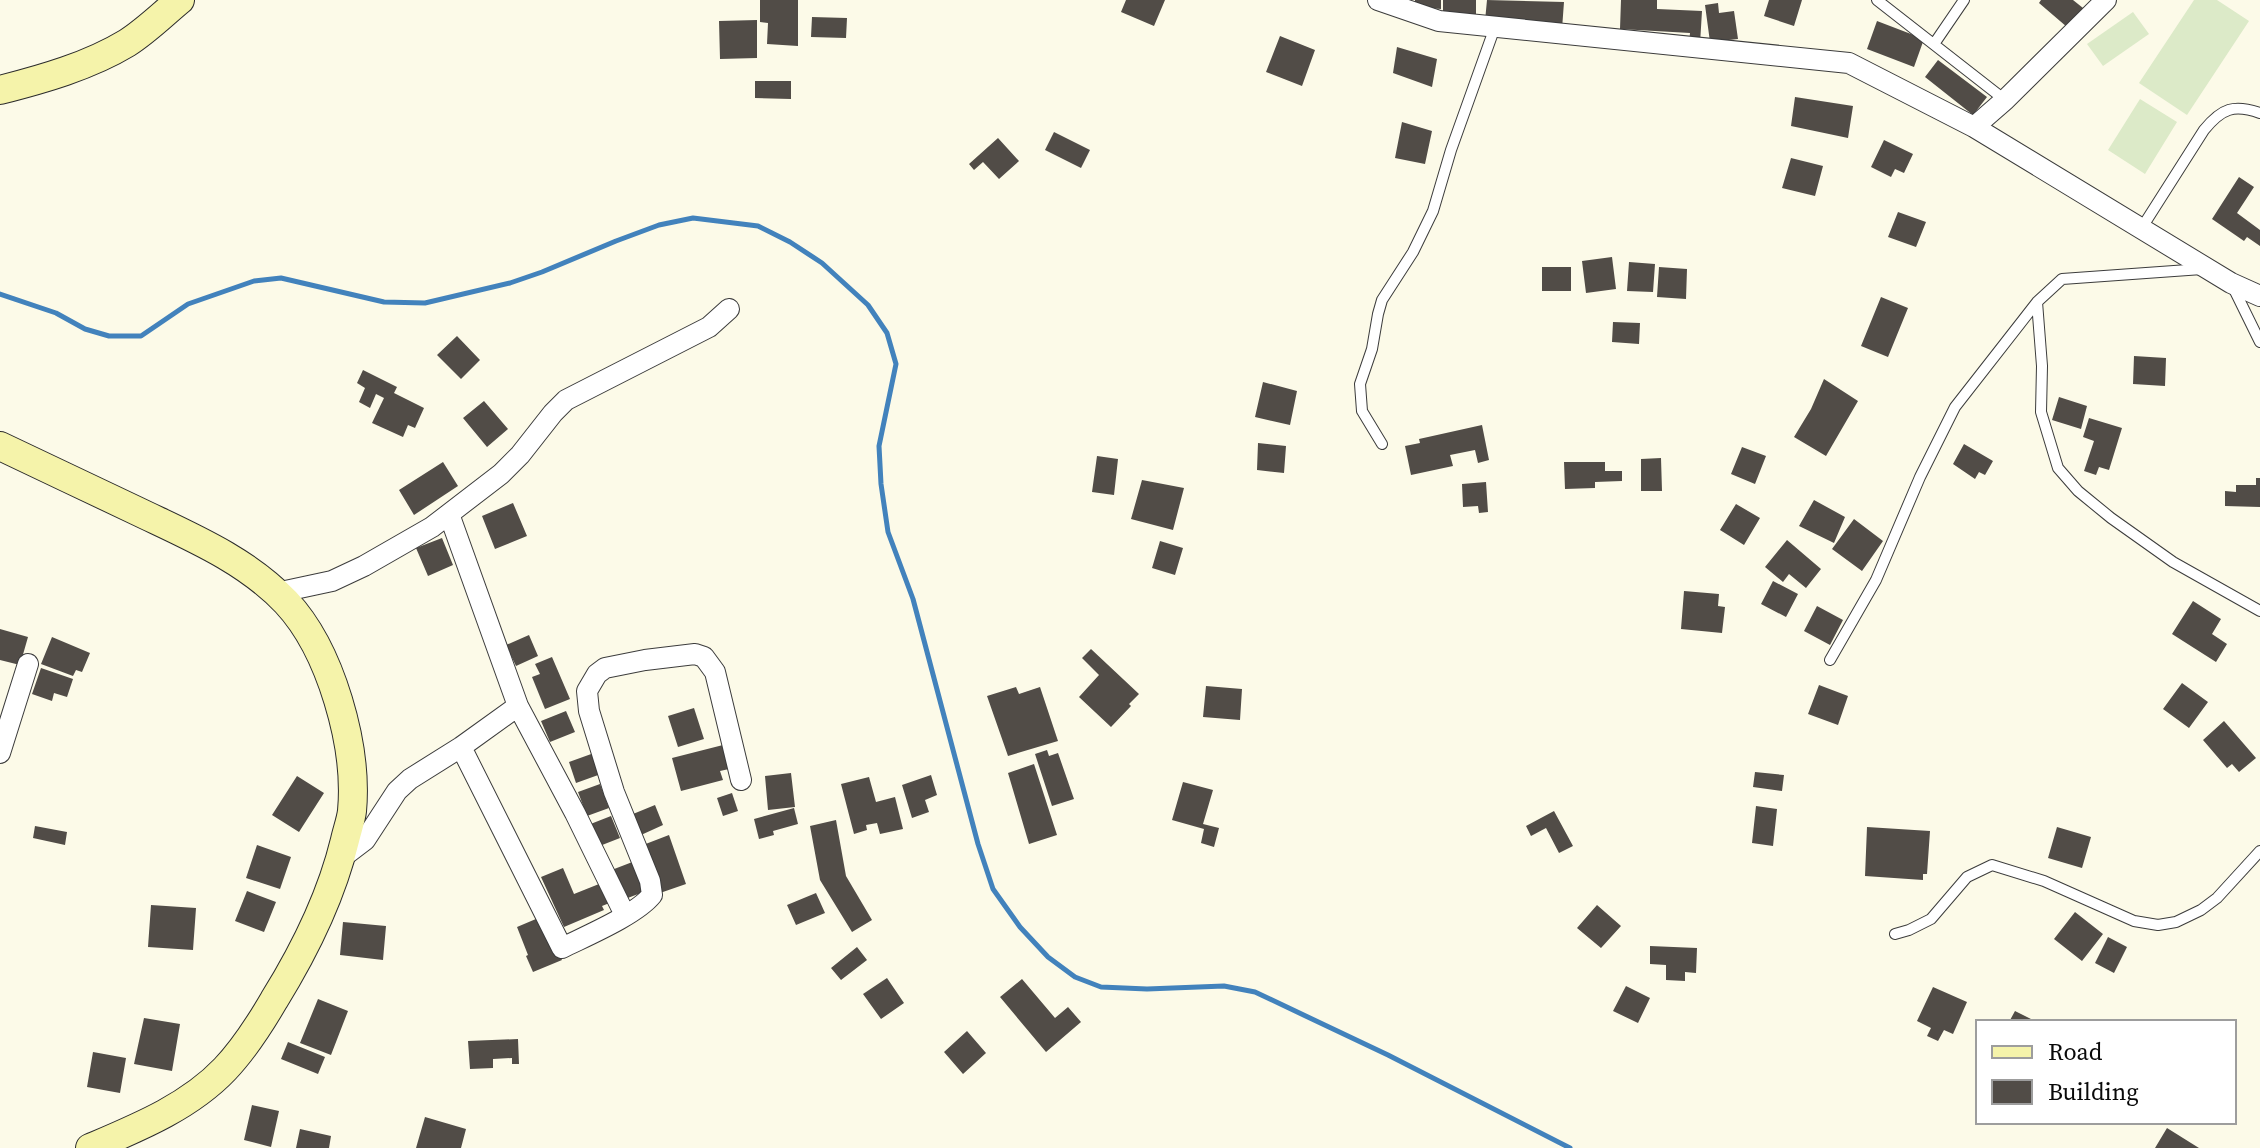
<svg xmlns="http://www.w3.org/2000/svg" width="2260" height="1148" font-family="'Source Serif 4',serif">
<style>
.pitch{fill:#dceac8}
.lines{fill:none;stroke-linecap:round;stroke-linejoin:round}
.stream{stroke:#4282bc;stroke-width:5}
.building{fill:#514c47}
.lane-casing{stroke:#3c3c3c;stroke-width:12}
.street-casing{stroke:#3c3c3c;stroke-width:22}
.secondary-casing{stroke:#2b2b2b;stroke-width:30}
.lane{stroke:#fff;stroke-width:10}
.street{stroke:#fff;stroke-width:20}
.secondary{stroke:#f5f3aa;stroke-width:28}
</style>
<rect width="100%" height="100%" fill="#fcfae8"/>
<path class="pitch" d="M2194 0H2217L2249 21 2187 115 2139 83Z
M2133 12 2149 34 2103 66 2087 44Z
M2140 99 2177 122 2145 174 2108 150Z"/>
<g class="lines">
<path class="stream" d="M0 294 56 313 85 329 109 336H141L188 304 254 281 281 278 384 302 425 303 510 283 542 272 616 241 659 225 693 218 758 226 790 242 822 263 868 305 887 333 896 364 879 446 881 484 888 532 913 599 978 844 993 889 1020 927 1048 957 1075 977 1101 987 1147 989 1224 986 1255 992 1388 1055 1570 1148"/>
</g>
<path class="building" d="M760 0H798V46L767 44 768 23 760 22Z
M1126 0H1165L1154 26 1121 12Z
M1415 0H1441V9L1415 7Z
M1443 0H1476V18H1443Z
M1487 0 1564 2 1562 29 1485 21Z
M1621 0H1657V9L1702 11 1700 44 1689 43 1690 33 1620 29Z
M1769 0H1802L1794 26 1764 16Z
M2041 0H2073L2083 8 2067 27 2039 3Z
M1718 3 1719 13 1734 11 1738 39 1710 42 1705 5Z
M812 17 847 18 846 38 811 37Z
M757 20V58L720 59 719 21Z
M1877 21 1924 39 1914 67 1867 49Z
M1280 36 1315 50 1302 86 1266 72Z
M1397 47 1437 59 1432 87 1393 73Z
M1938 60 1987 97 1973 115 1925 77Z
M755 81H791V99L755 98Z
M1795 97 1853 106 1848 138 1791 126Z
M1402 122 1432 131 1425 164 1395 158Z
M1054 132 1090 150 1081 168 1045 150Z
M998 138 1019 161 999 179 983 162 974 170 969 164Z
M1884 140 1913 154 1904 173 1895 169 1891 177 1871 167Z
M1791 158 1823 166 1815 196 1782 188Z
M2239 177 2254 187 2237 213 2260 230V246L2247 237 2244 241 2212 219Z
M1898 212 1926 222 1916 247 1888 237Z
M1612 257 1616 289 1586 293 1582 261Z
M1629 262 1655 264 1653 292 1627 291Z
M1542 267H1571V291H1542Z
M1659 267 1687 269 1686 299 1657 297Z
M1881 297 1908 308 1888 357 1861 346Z
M1613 322 1640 323 1639 344 1612 342Z
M457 336 480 360 461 379 437 355Z
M2134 356 2166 358 2165 386 2133 384Z
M363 370 397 387 394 393 424 408 415 428 408 425 403 437 372 423 384 398 376 394 370 408 359 402 365 388 357 383Z
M1824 379 1858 401 1826 456 1794 437 1811 409Z
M1263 382 1297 391 1290 425 1255 417Z
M2059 397 2087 406 2081 429 2052 420Z
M484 401 508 429 487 447 463 418Z
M2089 418 2122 428 2109 470 2099 467 2096 475 2084 471 2094 441 2083 437Z
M1482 425 1489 460 1478 463 1475 450 1450 455 1453 466 1411 475 1405 446 1420 443 1419 439Z
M1258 443 1286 446 1284 473 1257 470Z
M1964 444 1993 461 1985 475 1979 472 1975 479 1953 464Z
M1742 447 1766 456 1755 484 1731 474Z
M1097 456 1118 459 1114 495 1092 492Z
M1661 458 1662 491H1641V459Z
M443 462 458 486 414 515 399 490Z
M1564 462H1605V471H1622V481L1595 482V488L1565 489Z
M2256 478H2260V507L2225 506V491L2236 492V485H2256Z
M1142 480 1184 488 1173 530 1131 519Z
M1486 482 1488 512 1479 513 1478 506 1463 507 1462 484Z
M1814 500 1845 517 1834 543 1799 526Z
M513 503 527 536 495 549 482 516Z
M1736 504 1760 518 1744 545 1720 530Z
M1854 519 1883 541 1862 571 1832 549Z
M442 538 453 565 428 576 416 548Z
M1787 540 1821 569 1806 588 1789 574 1783 582 1765 567Z
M1160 541 1183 548 1175 575 1152 568Z
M1773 581 1798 594 1786 617 1761 604Z
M1684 591 1719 594 1718 606 1725 607 1722 633 1681 629Z
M2193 601 2221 619 2212 634 2227 644 2216 662 2172 634Z
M1817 606 1843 620 1830 645 1804 631Z
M0 629 28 637 20 665 0 660Z
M529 635 538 656 516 666 506 645Z
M52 637 90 653 82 672 76 670 73 676 41 664Z
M1091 649 1139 694 1129 704 1131 706 1111 727 1079 697 1099 675 1082 658Z
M552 657 570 699 545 709 532 677 540 674 535 664Z
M41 668 73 679 67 697 54 693 52 701 32 694Z
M2182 683 2208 702 2189 728 2163 709Z
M1819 685 1848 696 1838 725 1808 714Z
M1206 686 1242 689 1240 720 1203 717Z
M1016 687 1019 694 1040 687 1058 741 1008 756 987 696Z
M694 708 704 739 678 747 668 716Z
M566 711 575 732 550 742 541 721Z
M2224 721 2256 758 2239 772 2232 764 2227 768 2203 740Z
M723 745 729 769 720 771 723 780 681 791 672 758Z
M1047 750 1049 756 1058 753 1074 799 1052 806 1035 754Z
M594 753 601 774 576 783 569 762Z
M1034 764 1057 835 1029 844 1008 773Z
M1755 772 1784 775 1782 791 1753 787Z
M791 773 795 807 768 810 765 776Z
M931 775 937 795 925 800 929 812 912 818 902 785Z
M297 776 324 793 299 832 272 815Z
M869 777 876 802 895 797 903 829 880 834 877 823 866 825 867 830 854 834 841 784Z
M1183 782 1213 790 1203 824 1219 828 1214 847 1201 843 1204 829 1172 820Z
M600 784 609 808 587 816 578 792Z
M732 793 738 811 723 816 717 798Z
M655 805 663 825 641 835 633 814Z
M1756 806 1777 809 1773 846 1752 843Z
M794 808 798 824 773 831 774 835 759 839 754 819Z
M1554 811 1573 846 1559 853 1546 828 1531 836 1526 826Z
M611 816 620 838 597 847 588 825Z
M836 820 846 876 872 920 852 932 820 880 810 826Z
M35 826 67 832 65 845 33 838Z
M1867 827 1930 831 1927 874H1923V880L1865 876Z
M2057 827 2091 837 2082 868 2048 858Z
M669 835 686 884 660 893 643 845Z
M257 845 291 857 280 889 246 878Z
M635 861 646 891 620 901 609 871Z
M563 868 574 894 604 882 612 902 602 906 604 910 564 927 541 877Z
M247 891 276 902 264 932 235 921Z
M816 893 825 913 796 925 787 905Z
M151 905 196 908 193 950 148 947Z
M1597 905 1621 926 1601 948 1577 928Z
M2075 912 2103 934 2082 961 2054 939Z
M543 916 562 960 533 972 526 956 528 955 517 927Z
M343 922 386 926 383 960 340 955Z
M2108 937 2127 947 2114 973 2095 963Z
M1650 946 1697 948 1696 973 1685 972V981L1666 980V965L1650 964Z
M857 947 867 960 841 980 831 968Z
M887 978 904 1003 881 1019 863 994Z
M1022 979 1055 1018 1068 1007 1081 1022 1046 1052 1000 997Z
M1626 986 1650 998 1638 1023 1613 1011Z
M1933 987 1967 1002 1953 1034 1944 1030 1938 1041 1927 1036 1931 1028 1917 1021Z
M318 999 348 1011 331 1055 300 1043Z
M2015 1011 2037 1022H2009Z
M144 1018 180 1024 172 1071 134 1064Z
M967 1031 986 1053 963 1074 944 1052Z
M518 1039 519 1064H512V1058L493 1059V1068L470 1069 468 1041Z
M288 1042 325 1057 318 1074 281 1059Z
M93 1052 126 1058 120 1093 87 1087Z
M252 1105 279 1111 271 1147 244 1140Z
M425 1117 466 1129 461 1148H416Z
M2167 1128 2199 1148H2155Z
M300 1129 331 1136 329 1148H296Z"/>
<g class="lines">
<g class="lane-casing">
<path id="lane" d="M1877 0 2005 100
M1934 44 1964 0
M2141 229 2204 130C2222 108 2234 104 2260 113
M2232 285 2260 342
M2037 302 2042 366 2041 412 2058 468 2078 491 2111 518 2173 562 2260 611
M1382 444 1362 411 1360 384 1372 349 1378 314 1382 300 1413 252 1433 211 1451 150 1495 27
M1830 660 1876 580 1920 477 1955 407 2037 302 2062 279 2202 269
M1895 934 1909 930 1931 919 1967 877 1992 865 2044 881 2134 921 2158 925 2176 922 2201 910 2217 898 2260 851"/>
</g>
<g class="street-casing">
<path id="street" d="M1378 0 1439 21 1849 63 1974 127 2231 283 2260 296
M1974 127 2005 100 2106 0
M276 593 332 581 364 566 432 527 501 474 520 455 553 413 566 400 709 327 729 309
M518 706 575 813 625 915
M461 747 562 948C586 936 636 915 652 895L650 881 614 792 589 711 587 691 597 674 605 668 645 660 695 654 704 657 715 672 741 780
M0 753 28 664
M340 859 365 840 397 791 410 779 461 747 518 706 449 514"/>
</g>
<g class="secondary-casing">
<path id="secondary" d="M0 90C43 79 89 66 127 43 146 31 163 14 180 0
M0 446C46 468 91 489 137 511 189 536 245 559 286 602 331 650 358 746 352 811 351 820 347 831 345 840 331 898 305 950 274 1000 260 1024 244 1049 225 1069 189 1107 137 1128 90 1148"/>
</g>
<use href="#lane" class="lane"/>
<use href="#street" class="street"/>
<use href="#secondary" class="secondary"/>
</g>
<rect x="1976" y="1020" width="260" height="104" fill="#ffffff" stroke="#9d9d9d" stroke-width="2"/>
<rect x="1992" y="1046" width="40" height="12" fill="#f5f3aa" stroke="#9d9d9d" stroke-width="2"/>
<text x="2048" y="1060" font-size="24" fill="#090909">Road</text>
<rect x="1992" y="1080" width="40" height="24" fill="#514c47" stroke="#9d9d9d" stroke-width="2"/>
<text x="2048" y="1100" font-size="24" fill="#090909">Building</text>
</svg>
